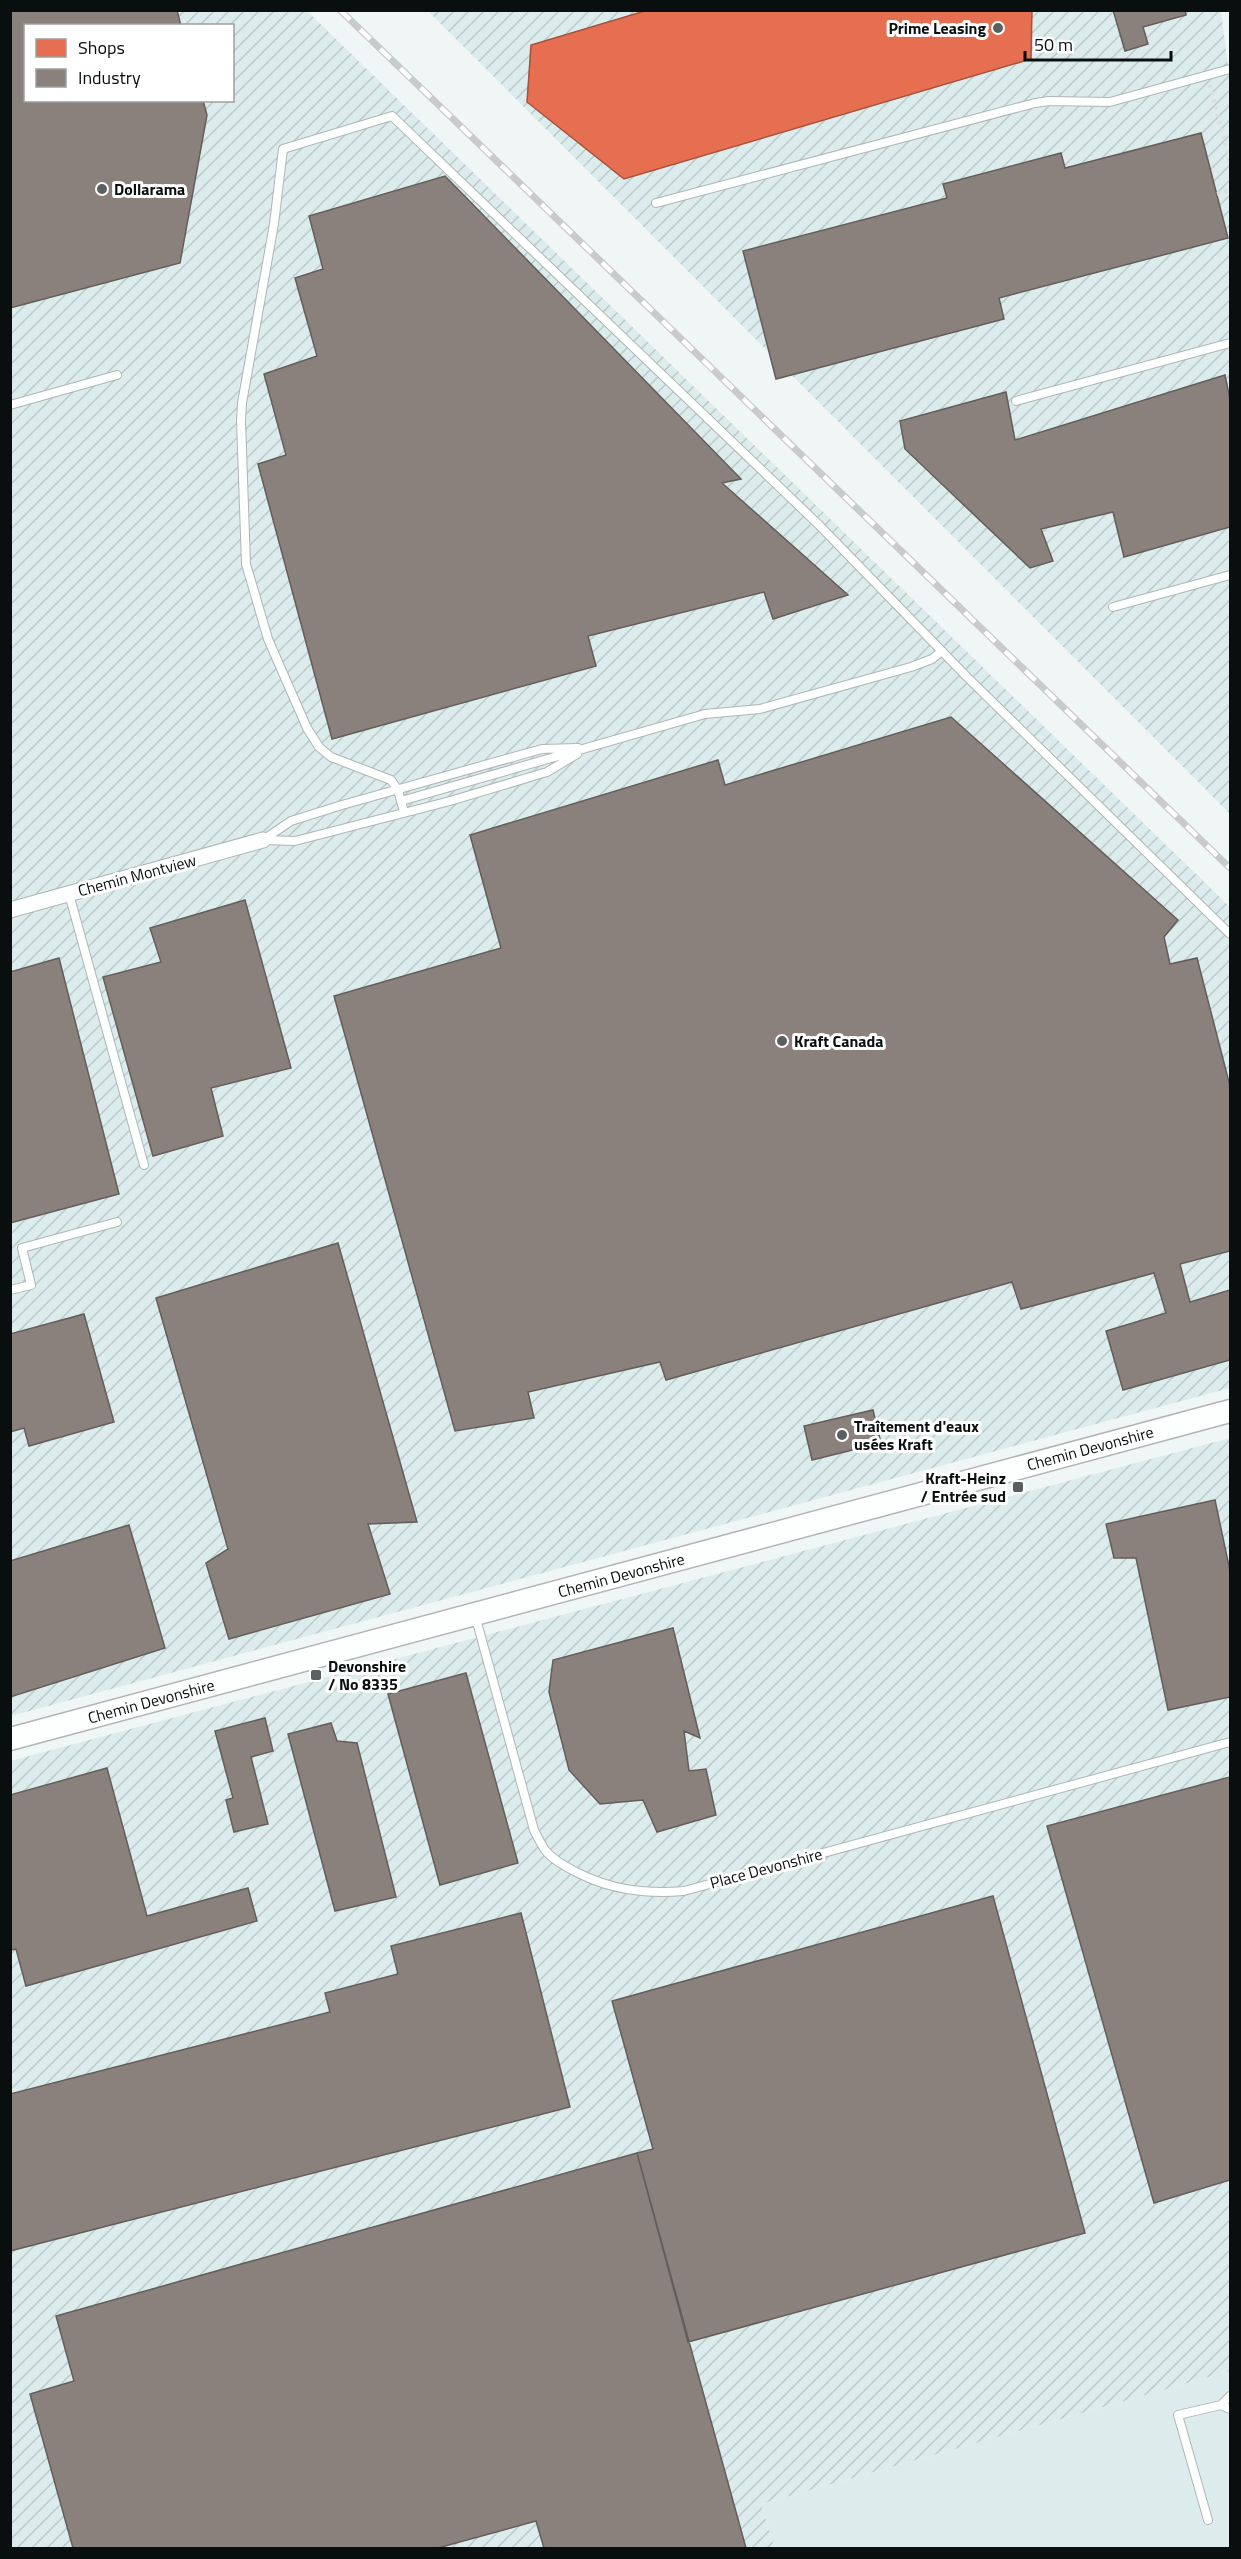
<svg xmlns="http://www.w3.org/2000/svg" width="1241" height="2559" font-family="'Titillium Web',sans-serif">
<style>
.built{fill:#dcecec}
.industrial{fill:url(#industrial-furrows);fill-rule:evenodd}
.shops{fill:#e76f51;stroke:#a4523d;stroke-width:1.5}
.industry{fill:#8a817c;stroke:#635e5b;stroke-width:1.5}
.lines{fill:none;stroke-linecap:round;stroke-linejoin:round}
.lane-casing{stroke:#b0b5b6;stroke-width:10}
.street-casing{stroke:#b0b5b6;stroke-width:17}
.secondary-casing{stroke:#b0b5b6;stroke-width:25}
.path{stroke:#dcdede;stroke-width:4;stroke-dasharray:3 4.5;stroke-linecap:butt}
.lane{stroke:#fdfefe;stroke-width:8}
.street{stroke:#fdfefe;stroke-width:15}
.secondary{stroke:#fdfefe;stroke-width:22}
.rail-casing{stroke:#c9cbcb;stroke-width:7}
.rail{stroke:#fff;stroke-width:4.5;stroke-dasharray:14;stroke-linecap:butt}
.poi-dot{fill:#5a5f5f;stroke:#fff;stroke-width:2}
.labels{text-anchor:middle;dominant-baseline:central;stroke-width:6;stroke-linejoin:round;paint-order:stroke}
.poi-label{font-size:16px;font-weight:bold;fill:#090e0e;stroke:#fff;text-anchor:start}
.street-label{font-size:16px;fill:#090e0e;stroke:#fff}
</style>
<defs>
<pattern id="industrial-furrows" width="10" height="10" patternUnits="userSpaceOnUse" patternTransform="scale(1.5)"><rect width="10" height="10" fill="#dcecec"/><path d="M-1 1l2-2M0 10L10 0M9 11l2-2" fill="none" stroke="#bbc9c9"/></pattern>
</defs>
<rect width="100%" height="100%" fill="#f0f6f6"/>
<path class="built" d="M1230 2371V2548H775L761 2504Z"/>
<path class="industrial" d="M11 11H307L1230 907V1388L11 1716ZM26 26H232V100H26Z
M428 11H1221L1230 81V814Z
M1230 1438V2371L761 2504 775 2548H11L10 1761Z"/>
<path class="shops" d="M648 10H1032L1031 59 624 179 527 102 531 45Z"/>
<path class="industry" d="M10 10H177L181 26H26V100H203L207 115 180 263 10 308Z
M1113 10H1185L1186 15 1143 27 1148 44 1125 51Z
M1201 133 1228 238 999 298 1004 319 776 379 743 251 947 198 943 184 1061 153 1065 168Z
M445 176 741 479 722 483 848 595 773 619 764 592 588 636 596 666 332 739 258 464 286 455 264 374 317 356 295 278 323 269 309 216Z
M1225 375 1230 399V527L1124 557 1113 512 1041 529 1053 561 1030 568 905 449 900 421 1006 392 1015 440Z
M951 717 1178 920 1164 937 1170 964 1197 958 1230 1086V1251L1180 1264 1190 1302 1230 1290V1360L1123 1390 1106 1331 1166 1313 1154 1273 1021 1309 1012 1282 666 1380 660 1362 528 1392 534 1418 455 1431 334 996 501 948 470 835 718 760 725 785Z
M245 900 291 1068 211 1088 223 1136 153 1156 103 977 161 962 150 928Z
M59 958 119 1194 10 1223V972Z
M338 1243 417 1522 368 1524 390 1594 229 1639 206 1563 228 1549 156 1298Z
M84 1314 114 1422 29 1446 24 1428 10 1432V1334Z
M873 1410 881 1443 812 1460 804 1426Z
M1215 1500 1230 1571V1697L1168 1710 1136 1558H1114L1106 1524Z
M129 1525 165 1648 10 1697V1561Z
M673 1628 700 1738 684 1731 689 1771 706 1769 716 1815 657 1832 643 1800 600 1804 569 1770 549 1692 553 1660Z
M466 1673 518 1863 440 1885 388 1694Z
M265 1718 273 1751 251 1757 268 1824 234 1832 226 1800 233 1798 215 1731Z
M331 1723 337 1741 357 1743 396 1897 335 1911 288 1734Z
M107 1768 147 1916 248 1888 257 1921 26 1986 16 1949 10 1950V1795Z
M1230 1777V2180L1154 2203 1047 1826Z
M993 1896 1085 2233 688 2342 637 2153 653 2149 612 2001Z
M521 1913 570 2107 10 2251V2094L330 2012 325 1993 398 1974 391 1946Z
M637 2153 746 2548H544L536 2521 438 2548H73L30 2394 74 2381 56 2316Z"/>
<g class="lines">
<g class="lane-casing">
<path id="lane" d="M656 203 1035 103 1049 101 1110 102 1230 69
M1016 401 1230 343
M10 405 117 375
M1113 607 1230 575
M401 801 705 714 760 709 911 667 932 659 942 651
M404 812 398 790 391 780 331 757 319 747 307 728 268 639 246 564 241 421 242 403 274 224 283 149 392 116 819 525 967 677 1230 934
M263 840 291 821 342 805 542 749 578 748
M263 840 295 841 450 801 547 772 577 754
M69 894 144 1165
M10 1290 31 1285 22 1248 117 1222
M475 1615 534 1830C537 1836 541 1844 545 1850 553 1860 565 1866 576 1872 611 1890 644 1894 684 1891L1230 1742
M1221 2405 1230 2409
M1208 2520 1178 2415 1221 2405 1230 2396"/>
</g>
<g class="street-casing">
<path id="street" d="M10 910 263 840"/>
</g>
<g class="secondary-casing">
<path id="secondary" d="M10 1739 1230 1411"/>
</g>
<path class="path" d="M1210 85 1230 163
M1217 194 1230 190"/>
<use href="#lane" class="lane"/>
<use href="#street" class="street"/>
<use href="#secondary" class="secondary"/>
<g class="rail-casing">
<path id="rail" d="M340 10 1230 868"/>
</g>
<use href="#rail" class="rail"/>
</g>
<g class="poi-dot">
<circle cx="998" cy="28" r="6"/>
<circle cx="102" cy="189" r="6"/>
<circle cx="782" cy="1041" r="6"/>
<circle cx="842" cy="1435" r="6"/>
<rect x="1012" y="1481" width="12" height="12" rx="3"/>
<rect x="310" y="1669" width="12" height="12" rx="3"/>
</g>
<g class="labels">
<g class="poi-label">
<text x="986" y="28" text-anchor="end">Prime Leasing</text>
<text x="114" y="189">Dollarama</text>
<text x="794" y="1041">Kraft Canada</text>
<text x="854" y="1426">Traîtement d'eaux<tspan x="854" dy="18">usées Kraft</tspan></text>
<text x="1006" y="1478" text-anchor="end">Kraft-Heinz<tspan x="1006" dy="18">/ Entrée sud</tspan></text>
<text x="328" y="1666">Devonshire<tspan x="328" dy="18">/ No 8335</tspan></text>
</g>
<g class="street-label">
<text transform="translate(137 875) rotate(-15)">Chemin Montview</text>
<text transform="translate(1090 1448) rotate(-15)">Chemin Devonshire</text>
<text transform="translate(621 1575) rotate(-15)">Chemin Devonshire</text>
<text transform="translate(151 1701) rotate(-15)">Chemin Devonshire</text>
<text transform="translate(766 1868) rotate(-15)">Place Devonshire</text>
</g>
</g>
<rect width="1241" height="2559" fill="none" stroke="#090e0e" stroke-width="24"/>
<rect x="24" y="24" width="210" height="78" fill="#ffffff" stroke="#9d9f9f" stroke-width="1.5"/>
<rect x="36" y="39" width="30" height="18" fill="#e76f51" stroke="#9d9f9f" stroke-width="1.5"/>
<text x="78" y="54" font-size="18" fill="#090e0e">Shops</text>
<rect x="36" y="69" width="30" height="18" fill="#8a817c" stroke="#9d9f9f" stroke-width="1.5"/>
<text x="78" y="84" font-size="18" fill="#090e0e">Industry</text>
<path d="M1025 51v9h146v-9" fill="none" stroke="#090e0e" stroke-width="3"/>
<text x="1034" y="51" font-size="18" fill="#090e0e" stroke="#ffffff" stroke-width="4.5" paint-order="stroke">50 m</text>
</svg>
